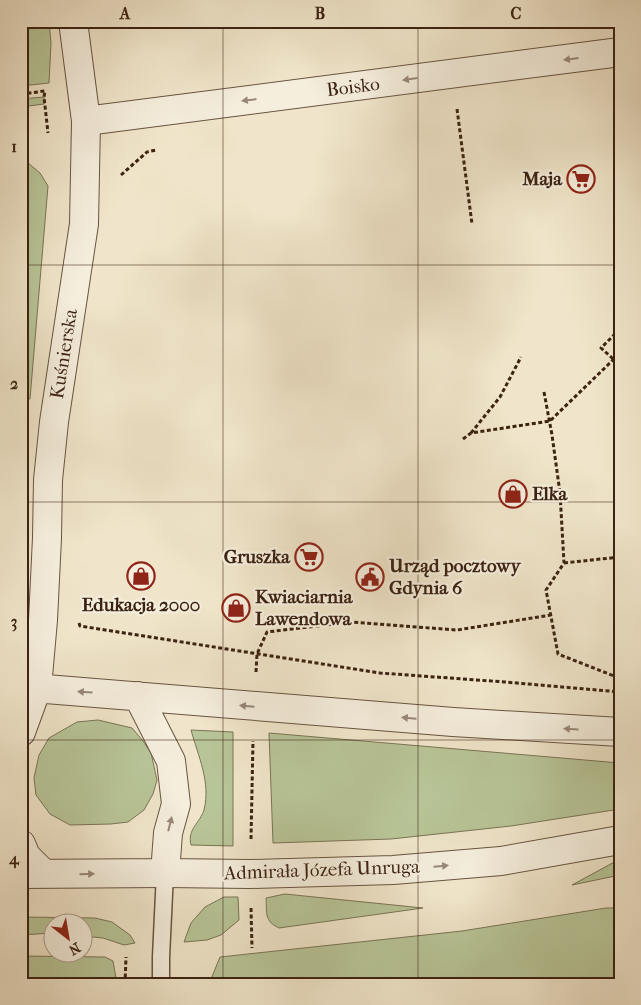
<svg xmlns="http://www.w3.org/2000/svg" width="641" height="1005" font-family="'IM FELL French Canon',serif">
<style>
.green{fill:#b8c598;stroke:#7a7455}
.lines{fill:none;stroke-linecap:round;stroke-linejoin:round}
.service-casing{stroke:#685440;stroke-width:19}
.minor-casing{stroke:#685440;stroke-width:30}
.tertiary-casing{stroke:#685440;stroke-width:30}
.path{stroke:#3b2312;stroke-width:3;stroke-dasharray:4 2.5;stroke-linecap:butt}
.service{stroke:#f5eedd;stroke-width:16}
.minor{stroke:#f5eedd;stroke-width:28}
.tertiary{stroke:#f5eedd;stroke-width:28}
.oneway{fill:#988878}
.grid{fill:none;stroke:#3b2312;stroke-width:1;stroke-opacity:0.55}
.labels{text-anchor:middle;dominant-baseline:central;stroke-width:4.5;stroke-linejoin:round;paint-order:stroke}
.street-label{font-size:19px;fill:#3b2312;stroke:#f5eedd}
.poi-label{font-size:19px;font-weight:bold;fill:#3b2312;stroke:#f5eedd;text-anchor:start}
.neatline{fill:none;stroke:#3b2312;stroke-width:2}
.grid-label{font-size:16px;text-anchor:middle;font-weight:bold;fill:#3b2312}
</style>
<rect width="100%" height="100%" fill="#f0e5ca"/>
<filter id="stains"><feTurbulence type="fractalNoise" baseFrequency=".004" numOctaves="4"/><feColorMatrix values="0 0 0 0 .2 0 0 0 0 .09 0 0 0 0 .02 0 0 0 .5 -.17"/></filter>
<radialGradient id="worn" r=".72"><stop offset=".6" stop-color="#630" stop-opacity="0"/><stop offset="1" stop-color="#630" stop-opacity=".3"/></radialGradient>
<path class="green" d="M21 21H49L51 43 49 83 21 86Z
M44 97V104L21 107V99Z
M21 157 40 173 48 186 30 399H21Z
M21 412 24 415 25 423 21 462Z
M98 720 132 728 143 741 151 753 157 780 153 794 144 810 128 822 111 824 70 825 50 814 36 795 34 778 39 755 49 738 77 722Z
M191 730 233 732V846L191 845C187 829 200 823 204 810 211 782 198 756 191 730Z
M269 733 620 763V809L511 826 391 839 273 843Z
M620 859V875L572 885Z
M285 894 423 908 279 928C264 921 267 913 266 898Z
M224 897H238L239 920 221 935 207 940 184 942 191 923 205 907Z
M606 908H613L620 910V984H209L220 957 462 931Z
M21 917 95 918 112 922 130 935 135 943 124 945 103 938 83 936 82 922H52V933L21 935Z
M21 956 105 957 113 961 117 984H21Z"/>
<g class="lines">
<g class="service-casing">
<path id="service" d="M161 984V957L165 873"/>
</g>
<g class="minor-casing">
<path id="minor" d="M86 121 620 52
M37 688 43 620 47 538 48 480 54 422 84 224 86 121 73 21"/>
</g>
<g class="tertiary-casing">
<path id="tertiary" d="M21 687 453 722 620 732
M138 696 171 761 176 804 168 833 165 873
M21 732 37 688
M21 844 26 856 44 874
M21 874 165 873 250 874 393 870 501 861 620 840"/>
</g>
<path class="path" d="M21 94 45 91 44 97 48 133
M457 109 472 224
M121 175 147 152 156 150
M620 329 601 348 620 365
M544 392 552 435 560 493 564 563 546 590 558 654 614 676 617 692
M471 433 500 397 521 357
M463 439 471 433 550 421 614 359
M564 563 620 557
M79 623 80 626 380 673 505 682 620 692
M256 672 257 654 267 632 351 622 457 630 551 615
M251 839 253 741
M251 908 252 948
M125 984 126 957"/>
<use href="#service" class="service"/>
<use href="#minor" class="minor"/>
<use href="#tertiary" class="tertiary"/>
</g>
<defs><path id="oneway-solid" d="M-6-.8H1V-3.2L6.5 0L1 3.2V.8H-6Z" transform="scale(1.25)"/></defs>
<g class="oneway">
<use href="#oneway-solid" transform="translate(571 59) rotate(173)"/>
<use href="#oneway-solid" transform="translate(410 79) rotate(172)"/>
<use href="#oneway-solid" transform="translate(249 100) rotate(173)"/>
<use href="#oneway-solid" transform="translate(85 692) rotate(-176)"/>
<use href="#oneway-solid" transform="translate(247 706) rotate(-175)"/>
<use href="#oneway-solid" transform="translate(409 718) rotate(-175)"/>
<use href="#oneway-solid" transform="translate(571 729) rotate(-177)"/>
<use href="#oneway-solid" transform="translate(170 824) rotate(-76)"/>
<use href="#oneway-solid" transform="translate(441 866) rotate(-5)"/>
<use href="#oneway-solid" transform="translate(87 874) rotate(-1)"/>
</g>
<path class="grid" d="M223 21V984M418 21V984M21 265H620M21 502H620M21 740H620"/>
<defs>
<g id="supermarket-ring" transform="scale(1.4375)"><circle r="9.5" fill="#f5eedd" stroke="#8f2418" stroke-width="1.5"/><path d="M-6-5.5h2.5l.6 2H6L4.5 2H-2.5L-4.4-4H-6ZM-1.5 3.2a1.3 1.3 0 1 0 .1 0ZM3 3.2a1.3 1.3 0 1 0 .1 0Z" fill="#8f2418"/></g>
<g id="shop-ring" transform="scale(1.4375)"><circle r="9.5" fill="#f5eedd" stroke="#8f2418" stroke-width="1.5"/><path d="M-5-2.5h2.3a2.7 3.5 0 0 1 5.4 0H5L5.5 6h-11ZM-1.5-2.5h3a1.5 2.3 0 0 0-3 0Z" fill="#8f2418"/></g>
<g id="civic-ring" transform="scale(1.4375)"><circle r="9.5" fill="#f5eedd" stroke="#8f2418" stroke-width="1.5"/><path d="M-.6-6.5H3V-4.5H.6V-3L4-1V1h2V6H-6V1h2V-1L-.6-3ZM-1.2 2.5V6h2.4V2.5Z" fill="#8f2418"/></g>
</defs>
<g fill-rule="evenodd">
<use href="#supermarket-ring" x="581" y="179"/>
<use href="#shop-ring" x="513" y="494"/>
<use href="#supermarket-ring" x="309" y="557"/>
<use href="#shop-ring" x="141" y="576"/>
<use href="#civic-ring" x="370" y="577"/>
<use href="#shop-ring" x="236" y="608"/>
</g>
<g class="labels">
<g class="street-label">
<text transform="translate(353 87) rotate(-7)">Boisko</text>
<text transform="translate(64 354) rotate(-81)">Kuśnierska</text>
<text transform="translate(322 870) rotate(-2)">Admirała Józefa Unruga</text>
</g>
<g class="poi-label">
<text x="562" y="179" text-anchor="end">Maja</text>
<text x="532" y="494">Elka</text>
<text x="290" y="557" text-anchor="end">Gruszka</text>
<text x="389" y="566">Urząd pocztowy<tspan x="389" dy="22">Gdynia 6</tspan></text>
<text x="255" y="597">Kwiaciarnia<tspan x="255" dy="22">Lawendowa</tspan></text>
<text x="141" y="605" text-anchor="middle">Edukacja 2000</text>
</g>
</g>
<rect width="641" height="1005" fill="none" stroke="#f0e5ca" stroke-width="55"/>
<g transform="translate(68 938) rotate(149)"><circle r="24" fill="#f5eedd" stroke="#ab9d8c"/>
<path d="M0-4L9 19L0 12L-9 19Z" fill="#8f2418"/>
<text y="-8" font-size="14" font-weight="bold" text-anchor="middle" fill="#3b2312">N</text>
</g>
<rect x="28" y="28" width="586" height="950" class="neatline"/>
<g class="grid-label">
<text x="125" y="19">A</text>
<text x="320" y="19">B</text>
<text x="516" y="19">C</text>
<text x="14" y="152">1</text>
<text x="14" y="389">2</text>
<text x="14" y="627">3</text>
<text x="14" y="864">4</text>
</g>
<rect width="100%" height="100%" filter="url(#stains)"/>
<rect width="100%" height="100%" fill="url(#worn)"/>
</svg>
